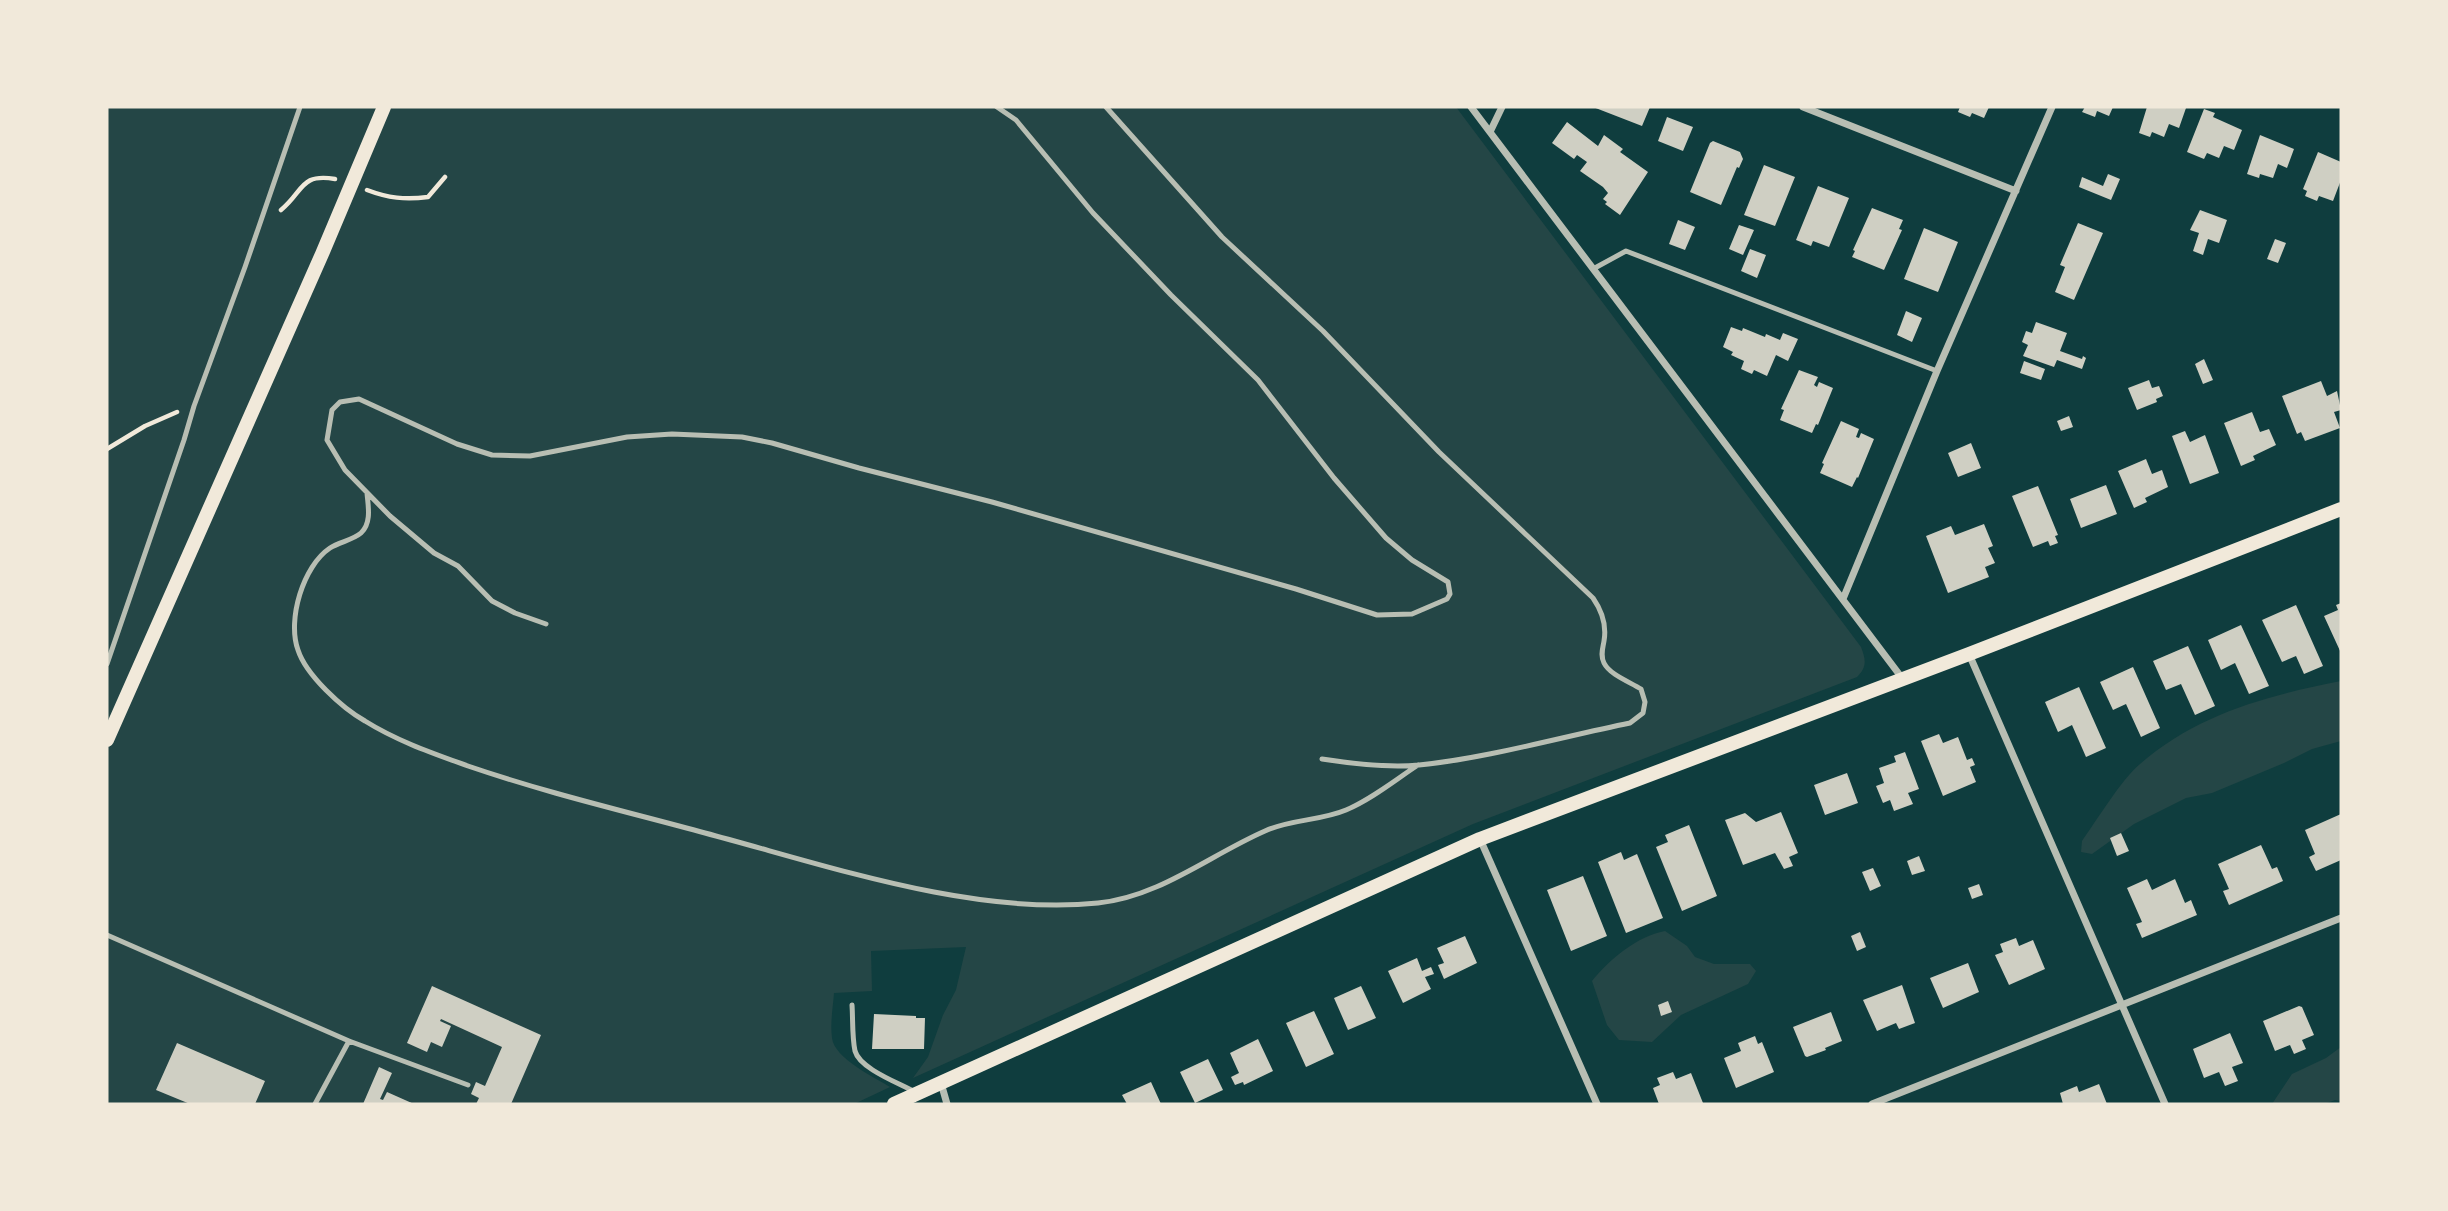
<svg xmlns="http://www.w3.org/2000/svg" width="2448" height="1211" font-family="'Open Sans',sans-serif">
<style>
.green{fill:#244646}
.building{fill:#cfcfc3}
.lines{fill:none;stroke-linecap:round;stroke-linejoin:round}
.path{stroke:#f1e9da;stroke-width:4.5}
.service{stroke:#b8beb3;stroke-width:5}
.minor{stroke:#b8beb3;stroke-width:7}
.secondary{stroke:#f1e9da;stroke-width:14}
</style>
<rect width="100%" height="100%" fill="#0f3d3e"/>
<path class="green" d="M107 107H1456L1861 647C1866 660 1867 667 1857 677L1473 824 913 1078 928 1057 943 1015 956 990 966 947 871 951 872 991 834 993C833 1007 830 1023 832 1038 834 1058 874 1077 890 1087L854 1104H107Z
M2341 681V741L2312 749 2284 763 2212 793 2186 798 2134 824 2092 854 2081 852 2082 841C2097 820 2121 780 2140 764 2197 714 2269 695 2341 681Z
M1665 931 1687 946 1695 957 1714 964H1750L1756 971 1748 984 1681 1015 1652 1042 1619 1040 1607 1025 1592 981C1609 960 1637 936 1665 931Z
M2341 1047V1101L2335 1100 2324 1104H2272L2292 1074 2326 1058Z"/>
<path class="building" d="M1593 107H1650L1642 126Z
M1960 107H1989L1984 118 1972 113 1970 117 1958 112Z
M2085 107H2113L2109 116 2097 111 2095 117 2082 112Z
M2147 107H2182L2186 108 2179 128 2169 124 2164 137 2152 132 2150 137 2139 133Z
M2204 109 2215 113 2213 117 2242 130 2234 150 2224 146 2219 158 2207 153 2204 159 2187 152Z
M1667 117 1693 127 1683 151 1658 141Z
M1567 122 1598 146 1604 135 1623 149 1620 152 1648 172 1620 215 1605 204 1607 202 1603 199 1608 193 1603 187 1580 171 1587 162 1577 155 1574 159 1552 143Z
M2260 135 2294 149 2287 168 2278 164 2273 178 2260 174 2259 178 2247 174Z
M1713 141 1740 152 1743 159 1739 168 1737 167 1721 205 1690 192 1710 143Z
M2318 152 2341 162V180L2333 201 2319 196 2317 201 2305 196 2307 191 2303 189Z
M1764 165 1795 177 1775 226 1744 215Z
M2108 174 2120 179 2111 200 2079 187 2082 177 2103 186Z
M1818 186 1849 198 1829 247 1813 241 1811 246 1796 240Z
M1872 208 1903 220 1899 229 1902 230 1884 270 1852 257 1855 251 1853 250Z
M2200 210 2227 220 2219 243 2208 239 2203 255 2193 251 2199 233 2190 230Z
M1678 220 1695 227 1685 250 1669 244Z
M2078 223 2103 233 2074 300 2055 292 2065 267 2060 265Z
M1739 225 1754 230 1743 255 1729 249Z
M1924 228 1958 242 1938 292 1904 279Z
M2275 239 2286 243 2278 263 2267 259Z
M1750 249 1766 255 1757 278 1741 271Z
M1906 311 1922 318 1912 342 1897 335Z
M2036 322 2067 333 2060 351 2082 359 2083 356 2086 358 2082 369 2057 360 2054 367 2023 356 2028 345 2022 342 2026 331 2032 333Z
M1731 327 1742 331 1743 328 1765 337 1766 334 1780 340 1783 333 1798 339 1788 361 1776 355 1767 376 1754 370 1752 374 1741 369 1744 361 1731 355 1733 352 1723 347Z
M2204 359 2213 380 2203 384 2195 364Z
M2024 361 2045 369 2041 380 2020 373Z
M1799 370 1818 377 1814 385 1817 387 1819 382 1833 388 1818 425 1816 424 1812 433 1780 420 1784 410 1781 409Z
M2149 380 2152 388 2159 386 2163 396 2156 399 2157 402 2137 410 2128 388Z
M2321 381 2327 396 2337 391 2341 410 2334 412 2340 428 2305 441 2301 432 2297 434 2282 396Z
M2252 412 2260 432 2269 429 2276 445 2253 456 2255 460 2241 466 2224 423Z
M2069 416 2073 427 2061 431 2057 421Z
M1841 421 1859 429 1856 437 1859 438 1861 433 1874 439 1858 478 1857 477 1852 487 1820 473 1824 464 1822 463Z
M2185 431 2190 442 2205 435 2219 473 2190 484 2172 436Z
M1971 443 1981 468 1958 477 1948 453Z
M2146 459 2152 474 2162 470 2168 487 2145 498 2147 502 2134 508 2118 471Z
M2106 485 2117 514 2081 528 2070 499Z
M2038 486 2058 535 2055 536 2058 543 2050 546 2048 541 2033 547 2012 496Z
M1984 524 1993 546 1988 548 1995 563 1985 567 1989 577 1948 593 1926 536 1951 526 1955 535Z
M2341 603V653L2324 616 2338 610 2336 605Z
M2296 605 2323 666 2304 674 2296 656 2282 662 2262 620Z
M2241 625 2269 686 2249 694 2235 663 2221 670 2208 640Z
M2188 646 2215 706 2195 715 2181 684 2166 690 2153 661Z
M2133 667 2160 728 2141 737 2126 704 2113 710 2100 682Z
M2079 687 2106 748 2086 757 2072 725 2058 732 2045 702Z
M1939 734 1943 743 1958 737 1967 760 1972 758 1975 765 1970 767 1976 782 1943 796 1921 741Z
M1905 752 1919 789 1908 793 1913 804 1894 811 1890 800 1883 803 1876 786 1884 783 1879 768 1896 762 1894 756Z
M1847 773 1858 803 1825 815 1814 785Z
M1781 812 1798 853 1789 857 1793 866 1784 869 1775 853 1743 865 1725 820 1745 813 1756 822Z
M2341 814V860L2316 871 2309 857 2315 854 2305 830Z
M1689 825 1717 896 1682 911 1656 847 1668 842 1665 835Z
M2121 833 2129 851 2117 856 2110 838Z
M2261 845 2272 869 2277 867 2283 881 2229 905 2223 891 2229 889 2218 864Z
M1621 852 1624 860 1637 854 1663 918 1626 933 1598 862Z
M1919 856 1925 871 1912 875 1907 861Z
M1873 868 1881 886 1870 891 1862 872Z
M1583 876 1607 936 1571 951 1547 890Z
M2147 879 2152 890 2175 879 2185 903 2191 900 2197 915 2142 938 2136 924 2142 922 2127 888Z
M1979 884 1983 895 1972 899 1968 888Z
M1860 932 1866 947 1857 951 1851 936Z
M1465 936 1477 963 1444 979 1438 965 1444 963 1437 948Z
M2016 938 2019 946 2033 940 2045 969 2009 985 1995 955 2003 952 2000 944Z
M1417 958 1422 971 1431 967 1434 974 1425 977 1431 989 1403 1003 1388 971Z
M1968 963 1979 992 1943 1008 1930 978Z
M1902 985 1915 1023 1899 1029 1896 1023 1877 1031 1863 1000Z
M432 986 541 1035 511 1104H476L479 1098 471 1094 476 1082 485 1086 502 1047 441 1019 440 1021 451 1026 442 1047 431 1042 427 1052 407 1043Z
M1361 986 1376 1018 1348 1030 1334 998Z
M1668 1001 1672 1012 1661 1016 1658 1005Z
M2299 1006 2302 1007 2314 1035 2302 1040 2306 1049 2294 1054 2290 1045 2275 1051 2263 1021Z
M1314 1011 1334 1054 1306 1067 1286 1023Z
M1831 1012 1842 1041 1825 1048 1826 1050 1807 1057 1805 1056 1793 1027Z
M874 1014 916 1016V1018H925L924 1049H872Z
M2230 1033 2243 1063 2232 1067 2238 1081 2225 1086 2219 1072 2204 1078 2193 1049Z
M1755 1036 1758 1044 1762 1042 1774 1072 1736 1088 1724 1058 1741 1051 1738 1043Z
M1258 1039 1273 1071 1244 1085 1243 1082 1235 1085 1231 1077 1239 1073 1230 1053Z
M177 1043 265 1081 255 1104H190L156 1090Z
M1208 1059 1223 1090 1195 1103 1180 1072Z
M379 1067 392 1073 380 1099 383 1100 387 1092 414 1104H363Z
M1673 1072 1676 1079 1691 1073 1703 1103 1659 1104 1653 1088 1660 1085 1657 1078Z
M1151 1082 1161 1104H1127L1122 1095Z
M2099 1084 2107 1104H2063L2060 1093 2077 1086 2079 1092Z"/>
<g class="lines">
<path class="path" d="M367 190C388 198 405 200 428 197L445 177
M281 210C304 191 300 173 335 179
M107 449 145 426 177 412"/>
<path class="service" d="M1106 107 1222 237 1323 331 1439 452 1593 598C1602 611 1607 624 1604 641 1603 648 1600 655 1604 663 1610 675 1630 682 1641 689L1645 702 1643 713 1630 723C1561 737 1488 758 1419 765 1387 768 1354 764 1322 759
M1593 269 1626 251 1937 371
M367 493C368 505 372 523 361 533 353 540 339 542 330 548 303 566 287 620 298 650 306 675 342 708 365 721 397 741 432 753 468 766 547 793 624 811 705 833 826 865 972 916 1098 903 1159 897 1210 855 1265 831 1291 819 1320 821 1346 810 1372 799 1395 780 1418 765
M546 624 515 613 492 601 458 566 434 553 390 516 345 470 327 440 332 410 340 402 359 399 457 444 492 455 530 456 627 437 672 434 742 437 772 443 859 468 992 502 1296 589 1377 615 1412 614 1447 599 1450 594 1448 582 1412 560 1386 538 1334 478 1258 380 1171 295 1093 213 1016 120 997 107
M107 664 184 440 194 406 245 267 300 107
M107 935 349 1041 468 1085
M852 1005C853 1020 852 1037 855 1051 860 1069 899 1083 915 1092
M315 1104 349 1041"/>
<path class="minor" d="M1471 107 1902 678
M1803 107 2016 191
M1490 132 1502 107
M1843 599 1937 371 2052 107
M1969 654 2165 1104
M1480 839 1597 1104
M941 1083 947 1104
M1872 1104 2341 918"/>
<path class="secondary" d="M107 740 322 254 384 107
M894 1104 1480 839 1969 654 2341 509"/>
</g>
<rect width="2448" height="1211" fill="none" stroke="#f1e9da" stroke-width="217"/>
</svg>
